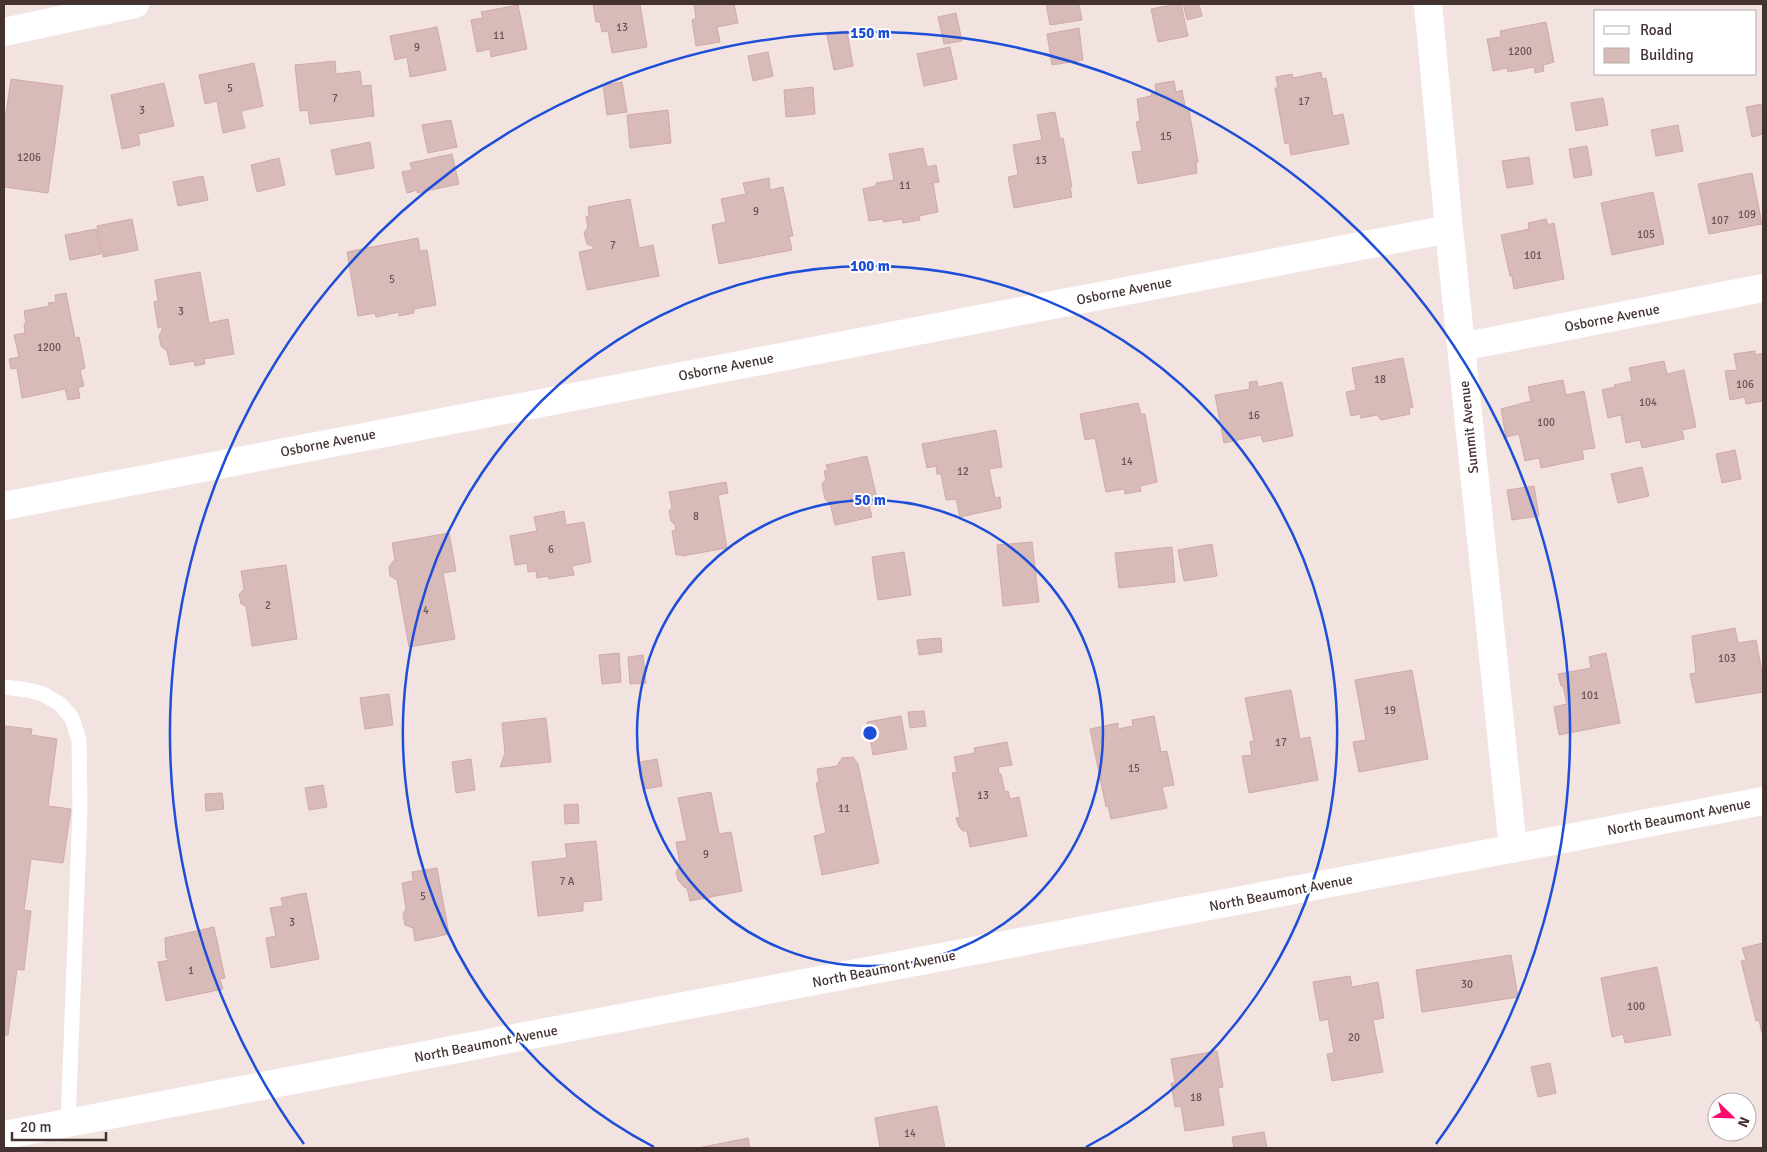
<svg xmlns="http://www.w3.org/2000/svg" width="1767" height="1152" font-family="Signika,sans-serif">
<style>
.building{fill:#d8bab8;stroke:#d0aaa8}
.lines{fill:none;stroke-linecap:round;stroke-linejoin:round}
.service{stroke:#fff;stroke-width:15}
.minor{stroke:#fff;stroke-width:28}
.ring{fill:none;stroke:#1d4ed8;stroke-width:2.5}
.labels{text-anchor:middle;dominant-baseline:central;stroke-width:4;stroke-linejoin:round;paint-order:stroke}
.number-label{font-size:11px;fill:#695453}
.street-label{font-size:14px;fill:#443231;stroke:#fff}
.centre{fill:#1d4ed8;stroke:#fff;stroke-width:2.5}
.ring-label{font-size:15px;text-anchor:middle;font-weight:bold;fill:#1d4ed8;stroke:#fff;stroke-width:4;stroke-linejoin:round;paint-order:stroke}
</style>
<rect width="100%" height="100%" fill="#f2e3e1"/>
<path class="building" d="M593 4H640L647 47 612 53 608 31 602 32 600 22H596Z
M694 4H734L738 23 717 27 720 42 696 46 692 20 696 18Z
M1046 4H1079L1082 20 1050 25Z
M1177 4H1181L1188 36 1158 42 1151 9Z
M1183 4H1199L1202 16 1187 20Z
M518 5 527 49 491 57 490 49 477 52 471 20 483 18 481 12Z
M956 13 962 41 944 44 938 17Z
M1546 22 1554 62 1543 65 1544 71 1535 73 1534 67 1508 72 1507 68 1493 71 1487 39 1501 37 1500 31Z
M437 27 446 70 410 77 407 57 395 60 390 36Z
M1079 28 1083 60 1052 65 1047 34Z
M847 31 853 66 834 70 827 35Z
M950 47 957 79 924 86 917 54Z
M768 52 773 76 753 81 748 56Z
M335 61 336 74 360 71 362 86 371 85 374 116 310 124 308 110 300 111 295 65Z
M254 63 263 106 241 111 245 128 223 133 217 101 205 104 199 75Z
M1321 72 1322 79 1326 78 1333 116 1343 114 1349 144 1291 155 1289 143 1285 144 1275 88H1278L1276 77 1292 74 1293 78Z
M11 79 63 86 48 193 4 187V127Z
M1174 81 1176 92 1182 90 1186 111 1189 110 1198 162 1196 163 1197 173 1138 184 1132 152 1142 151 1136 122 1140 121 1137 99 1151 96V94L1156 93 1155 84Z
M622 82 627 112 607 115 603 85Z
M164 83 174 126 138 134 140 145 122 149 111 95Z
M813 87 815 114 786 117 784 90Z
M1603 98 1608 125 1576 131 1571 103Z
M1763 104V134L1752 137 1746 107Z
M668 110 671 143 630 148 627 115Z
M1055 112 1060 139 1063 138 1072 187H1070L1072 197 1014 208 1008 177 1018 175 1013 145 1042 140 1037 115Z
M451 120 457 147 428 153 422 125Z
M1678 125 1683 151 1656 156 1651 130Z
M370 142 374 168 336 175 331 150Z
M1587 146 1592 175 1574 178 1569 149Z
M923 148 927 167 936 165 939 182 933 183 938 212 919 216 920 220 903 223 902 219 884 222 883 219 869 221 863 189 876 186V183L894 180 889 154Z
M452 154 459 184 417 193V190L407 193 402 172 412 170 410 163Z
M1529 157 1533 184 1507 188 1502 161Z
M279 158 285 185 257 192 251 165Z
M1752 173 1762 224 1709 234 1698 184Z
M203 176 208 200 178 206 173 182Z
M769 178 770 190 783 187 793 236H789L792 250 719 264 712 225 726 222 721 199 746 194 743 183Z
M1653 192 1664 244 1612 255 1601 203Z
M630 199 639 248 653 245 659 276 587 290 579 252 593 249 592 246 587 244 584 233 588 227 586 217 589 216 588 207Z
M132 219 138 250 103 257 97 226Z
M1546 219 1548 225 1554 223 1564 279 1514 289 1512 276H1510L1501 235 1529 229 1528 223Z
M96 229 101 254 70 260 65 235Z
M418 238 420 251 427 250 436 305 414 309V313L399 316V312L376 317 375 313 358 316 347 252Z
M200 272 209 323 228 319 234 354 204 359 205 364 195 366 194 361 170 365 167 351 161 346 159 336 162 330V327L158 328 154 302 158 301 155 280Z
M66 293 75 338 79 337 85 368 80 370 84 386 78 387 80 398 68 400 65 389 22 398 17 368 11 369 9 359 19 357 14 335 25 333 24 324 26 323 24 311 49 306 48 303 56 302 55 295Z
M1755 351V355L1763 353V401L1746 404 1745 397 1730 400 1725 371 1737 370 1734 354Z
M1403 358 1413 407 1409 408 1410 414 1381 420 1377 415 1361 418 1360 414 1351 416 1346 392 1356 390 1352 368Z
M1664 361 1667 374 1684 370 1696 427 1682 430 1684 439 1642 448 1640 440 1626 443 1621 415 1608 418 1602 390 1615 387 1614 385 1632 381 1629 368Z
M1563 380 1566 395 1584 391 1595 448 1582 450 1584 459 1541 468 1539 458 1525 461 1519 434 1506 437 1501 409 1531 401 1528 387Z
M1257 381 1258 387 1282 382 1293 436 1263 442 1261 435 1224 443 1215 395 1250 389 1249 382Z
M1138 403 1141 414H1145L1157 482 1140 486 1141 491 1125 494 1124 489 1106 492 1095 438 1085 440 1080 414Z
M996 430 1002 467 989 469 995 498 1000 497 1001 508 960 517 956 499 946 500 941 474H937L936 466 927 468 922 444Z
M1735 450 1741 479 1722 483 1716 454Z
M867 456 878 503 869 505 872 517 835 525 830 503 825 499 822 484 826 479 824 471 828 470 826 465Z
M1642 467 1649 496 1618 503 1611 474Z
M726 482 728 493 718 495 727 548 682 556V555H676L672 531 676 530 675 525 671 521 669 511 672 507 669 492Z
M1534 486 1539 516 1512 520 1507 490Z
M564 511 566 525 584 522 591 562 572 566 574 575 549 579 548 576 537 578 536 571 528 572 527 563 515 565 510 536 537 531 534 517Z
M449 533 456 571 443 573 455 639 409 647 397 580 390 576 389 567 395 559 392 543Z
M1032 542 1039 602 1003 606 997 545Z
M1212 544 1217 576 1184 581 1178 550Z
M1172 547 1175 582 1119 588 1115 553Z
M904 552 911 595 878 600 872 557Z
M286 565 297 639 252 646 246 606 241 604 239 594 244 589 241 571Z
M1735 628 1738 643 1756 640 1763 677V692L1696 703 1690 674 1696 673 1692 636Z
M941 638 942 652 919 655 917 640Z
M619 653 621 682 602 684 599 655Z
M1606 653 1620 723 1559 735 1554 707 1567 704 1563 686H1561L1558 674 1591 668 1589 657Z
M643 655 646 683 630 684 628 657Z
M1412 670 1428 759 1359 772 1353 742 1366 740 1355 680Z
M1291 690 1300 739 1310 737 1318 780 1249 793 1242 756 1252 755 1250 742 1254 741 1245 698Z
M389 694 393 725 365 729 360 698Z
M924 711 926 726 910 728 908 712Z
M901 716 907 749 873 755 867 722Z
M1154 716 1161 752 1167 751 1174 785 1162 787 1167 808 1111 819 1108 806 1106 807 1090 729 1118 723V729L1133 726 1132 720Z
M546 718 551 762 500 767 505 753 502 723Z
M4 726 32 729 31 735 57 739 48 806 71 809 63 863 31 859 24 910 31 911 24 970 17 969 8 1035H4Z
M1007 742 1012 765 998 767 999 774H1001L1005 792 1008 791 1010 799 1019 797 1027 836 970 847 967 831H963L959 827 956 818 960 817 952 773 957 772 954 757 975 753 974 748Z
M853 757 858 764 879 863 822 875 814 836 826 833 816 783 819 782 817 769 837 766 842 758Z
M471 759 475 790 456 793 452 762Z
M657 759 662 786 645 789 640 762Z
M323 785 327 807 309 810 305 788Z
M711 792 719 834 731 832 742 891 690 901 687 888H685L678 880 676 872 680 865 676 842 687 841 678 798Z
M222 793 224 809 206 811 205 794Z
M578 804 579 823 565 824 564 805Z
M596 841 602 900 583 902V911L538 916 532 862 567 858 565 844Z
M437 868 449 934 415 941 413 928 405 925 403 914 406 909 402 883 413 881 412 872Z
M306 893 319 959 271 968 266 938 276 936 270 908 283 906 281 898Z
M214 927 225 978 220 979 223 989 166 1001 158 962 170 960 166 958 165 938Z
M1763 943V1032L1762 1033 1759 1020 1756 1021 1741 961 1746 960 1742 948Z
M1511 955 1518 997 1422 1012 1416 970Z
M1657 967 1671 1035 1625 1043 1623 1034 1612 1037 1601 978Z
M1350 976 1352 987 1378 982 1384 1018 1373 1020 1383 1072 1332 1081 1327 1054 1334 1053 1328 1019 1320 1021 1313 982Z
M1217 1051 1223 1087 1218 1088 1224 1125 1185 1131 1181 1106 1175 1107 1171 1083H1175L1171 1059Z
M1550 1063 1556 1093 1538 1097 1531 1067Z
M937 1106 945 1148H880L875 1118Z
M1264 1132 1267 1148H1234L1232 1137Z
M748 1138 750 1148H698Z"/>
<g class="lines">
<path class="service" d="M4 687 28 690 43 694 60 704 72 718 79 740 80 809 68 1124"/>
<path class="minor" d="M1428 4 1449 229 1513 849
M4 32 135 4
M1461 347 1763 288
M4 506 1449 229
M4 1135 1763 801"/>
</g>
<g class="ring">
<circle cx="870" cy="733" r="233"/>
<path d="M654 1147A467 467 0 1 1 1086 1147"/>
<path d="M304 1144A700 700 0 1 1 1436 1144"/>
</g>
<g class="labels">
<g class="number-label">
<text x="622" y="27">13</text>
<text x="499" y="35">11</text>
<text x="417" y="47">9</text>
<text x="1520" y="51">1200</text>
<text x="230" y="88">5</text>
<text x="335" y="98">7</text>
<text x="1304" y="101">17</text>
<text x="142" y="110">3</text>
<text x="1166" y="136">15</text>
<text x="29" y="157">1206</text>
<text x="1041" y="160">13</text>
<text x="905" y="185">11</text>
<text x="756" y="211">9</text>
<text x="1747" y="214">109</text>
<text x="1720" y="220">107</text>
<text x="1646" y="234">105</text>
<text x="613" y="245">7</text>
<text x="1533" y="255">101</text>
<text x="392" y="279">5</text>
<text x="181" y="311">3</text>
<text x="49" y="347">1200</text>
<text x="1380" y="379">18</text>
<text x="1745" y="384">106</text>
<text x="1648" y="402">104</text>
<text x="1254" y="415">16</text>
<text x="1546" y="422">100</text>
<text x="1127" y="461">14</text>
<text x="963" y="471">12</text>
<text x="696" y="516">8</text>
<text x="551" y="549">6</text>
<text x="268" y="605">2</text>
<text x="426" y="610">4</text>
<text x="1727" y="658">103</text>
<text x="1590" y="695">101</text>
<text x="1390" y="710">19</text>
<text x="1281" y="742">17</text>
<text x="1134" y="768">15</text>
<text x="983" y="795">13</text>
<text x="844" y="808">11</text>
<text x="706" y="854">9</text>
<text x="567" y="881">7 A</text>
<text x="423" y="896">5</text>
<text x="292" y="922">3</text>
<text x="191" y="970">1</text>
<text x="1467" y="984">30</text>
<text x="1636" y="1006">100</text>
<text x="1354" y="1037">20</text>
<text x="1196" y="1097">18</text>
<text x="910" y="1133">14</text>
</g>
<g class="street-label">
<text transform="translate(1124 291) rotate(-11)">Osborne Avenue</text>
<text transform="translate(1612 318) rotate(-11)">Osborne Avenue</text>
<text transform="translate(726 367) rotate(-11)">Osborne Avenue</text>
<text transform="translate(1469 427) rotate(-96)">Summit Avenue</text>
<text transform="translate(328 443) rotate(-11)">Osborne Avenue</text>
<text transform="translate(1679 817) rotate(-11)">North Beaumont Avenue</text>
<text transform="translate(1281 893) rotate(-11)">North Beaumont Avenue</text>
<text transform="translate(884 969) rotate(-11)">North Beaumont Avenue</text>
<text transform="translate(486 1044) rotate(-11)">North Beaumont Avenue</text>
</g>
</g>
<circle cx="870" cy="733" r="8" class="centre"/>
<g class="ring-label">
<text x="870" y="38">150 m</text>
<text x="870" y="271">100 m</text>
<text x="870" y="505">50 m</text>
</g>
<rect width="1767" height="1152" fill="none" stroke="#443231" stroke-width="10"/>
<rect x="1594" y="10" width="162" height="65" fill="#ffffff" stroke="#b4adad"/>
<rect x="1604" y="26" width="25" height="8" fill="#ffffff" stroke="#b4adad"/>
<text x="1640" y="35" font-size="15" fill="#443231">Road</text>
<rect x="1604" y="48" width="25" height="15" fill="#d8bab8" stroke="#b4adad"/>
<text x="1640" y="60" font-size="15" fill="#443231">Building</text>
<g transform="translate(1732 1117) rotate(113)"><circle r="24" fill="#ffffff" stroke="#b4adad"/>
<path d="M0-4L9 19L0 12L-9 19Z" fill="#ff0b6e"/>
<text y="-8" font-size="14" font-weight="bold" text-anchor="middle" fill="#443231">N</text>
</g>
<path d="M12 1132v8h94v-8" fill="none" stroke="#443231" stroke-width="2.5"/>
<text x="20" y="1132" font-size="15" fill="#443231" stroke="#ffffff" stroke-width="4" paint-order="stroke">20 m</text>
</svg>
